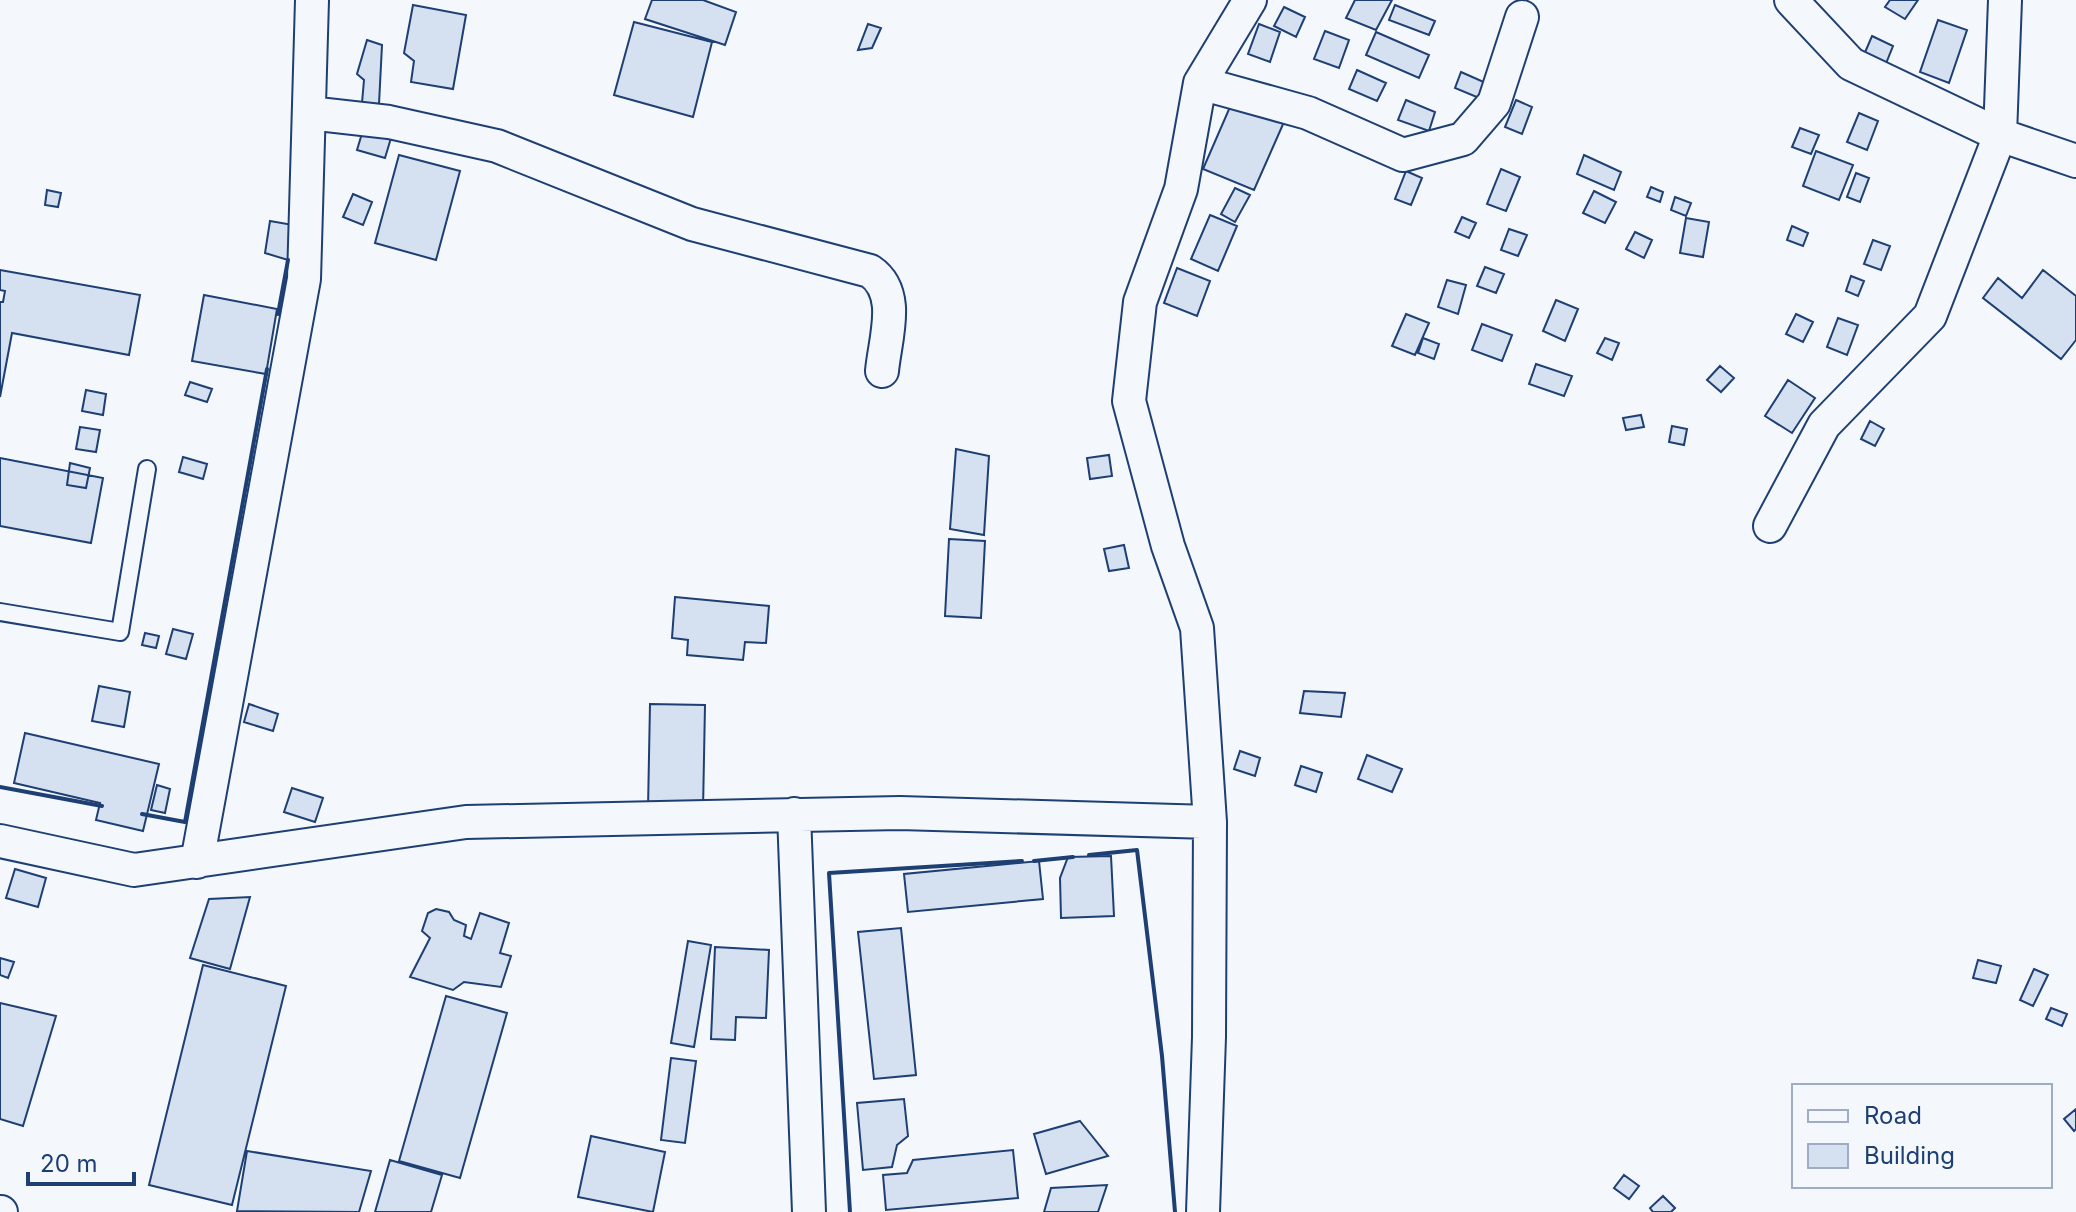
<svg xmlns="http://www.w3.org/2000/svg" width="2076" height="1212" font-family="Inter,sans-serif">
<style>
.building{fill:#d5e0f0;stroke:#1d3f73;stroke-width:2}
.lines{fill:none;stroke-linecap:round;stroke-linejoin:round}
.service-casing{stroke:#1d3f73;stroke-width:20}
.minor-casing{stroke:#1d3f73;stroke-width:36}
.service{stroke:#f4f7fb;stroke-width:16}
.minor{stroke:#f4f7fb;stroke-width:32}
.wall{stroke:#1d3f73;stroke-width:4}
</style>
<rect width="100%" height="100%" fill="#f4f7fb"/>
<path class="building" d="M652 0H703L736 12 725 45 645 19Z
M1355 0H1392L1376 30 1346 18Z
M1890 0H1918L1905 19 1885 7Z
M413 5 466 15 453 89 411 82 414 61 404 53Z
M1395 5 1435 21 1429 35 1389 20Z
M1284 7 1305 17 1296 37 1274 26Z
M1938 20 1967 30 1949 83 1920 72Z
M634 22 712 42 693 117 614 95Z
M868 24 881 28 872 48 858 50Z
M1259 24 1280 32 1270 62 1248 54Z
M1325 31 1349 40 1339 68 1314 59Z
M1376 32 1429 55 1419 78 1366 55Z
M1872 36 1893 46 1885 66 1863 57Z
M367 40 382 45 379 104 362 103 364 80 357 74Z
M1357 70 1386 83 1377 101 1349 89Z
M1461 72 1486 83 1479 98 1455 88Z
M1233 100 1284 122 1254 190 1203 169Z
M1406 100 1435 112 1429 131 1398 120Z
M1516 100 1532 107 1522 134 1505 127Z
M1859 113 1878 121 1867 150 1847 142Z
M1800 128 1819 135 1811 154 1792 147Z
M363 130 391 138 385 158 357 150Z
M1816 151 1853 165 1839 200 1803 186Z
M399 155 460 171 436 260 375 243Z
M1584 155 1621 172 1614 190 1577 174Z
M1501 169 1520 177 1506 211 1487 204Z
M1406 171 1422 178 1411 205 1395 199Z
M1856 173 1869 178 1860 202 1847 197Z
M1651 187 1663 192 1660 202 1647 197Z
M1235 188 1250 195 1235 222 1221 214Z
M47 190 61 193 58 207 45 205Z
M1594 191 1616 202 1605 223 1583 213Z
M353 194 372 202 363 225 343 217Z
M1675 197 1691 203 1686 216 1671 210Z
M1210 215 1237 226 1218 271 1191 259Z
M1462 217 1476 223 1469 238 1455 232Z
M1686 218 1709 222 1703 257 1680 253Z
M270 221 293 225 288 260 265 253Z
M1792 226 1808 233 1803 246 1787 240Z
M1509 229 1527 235 1518 256 1501 250Z
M1635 232 1652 240 1644 258 1626 249Z
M1873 240 1890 246 1881 270 1864 264Z
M1485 267 1504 274 1496 293 1477 286Z
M1177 268 1210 281 1197 316 1164 303Z
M0 270 140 295 129 355 12 333 0 397V302H3L5 291 0 290Z
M2043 270 2076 296V340L2061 359 1983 298 1998 278 2022 298Z
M1851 276 1864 281 1858 296 1846 291Z
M1447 280 1466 285 1458 314 1438 307Z
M204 295 277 309 266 374 192 361Z
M1556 300 1578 309 1565 341 1543 331Z
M1406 314 1429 323 1415 355 1392 346Z
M1796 314 1813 322 1803 342 1786 334Z
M1838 318 1858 325 1847 355 1827 347Z
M1482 324 1512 335 1502 361 1472 350Z
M1423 338 1439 344 1434 359 1418 353Z
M1605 338 1619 343 1612 360 1597 353Z
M1536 364 1572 376 1564 396 1529 384Z
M1720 366 1734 378 1721 392 1707 380Z
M1788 380 1815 398 1792 433 1765 416Z
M190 382 212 389 207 402 185 395Z
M86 390 106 394 103 415 82 411Z
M1641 415 1644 427 1626 430 1623 418Z
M1870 421 1884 429 1875 446 1861 439Z
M1672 426 1687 429 1684 445 1669 442Z
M80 427 100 430 96 452 76 449Z
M956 449 989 456 984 535 950 529Z
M1109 455 1112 476 1090 479 1087 458Z
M183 457 207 464 203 479 179 472Z
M0 458 103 478 91 543 0 526Z
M70 463 90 468 86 488 67 485Z
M949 539 985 541 981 618 945 616Z
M1124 545 1129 568 1109 571 1104 549Z
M675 597 769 606 766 643 745 642 743 660 687 655 688 640 672 638Z
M173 629 193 634 186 659 166 654Z
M145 633 159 636 156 648 142 645Z
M99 686 130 692 124 727 92 721Z
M1304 691 1345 693 1341 717 1300 713Z
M249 704 278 714 273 731 244 722Z
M650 704 705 705 703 810 648 809Z
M25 733 159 764 143 831 96 820 100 803 14 783Z
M1240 751 1260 758 1255 776 1234 769Z
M1367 755 1402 769 1392 792 1358 779Z
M1301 766 1322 773 1316 792 1295 785Z
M157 785 170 789 165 813 151 810Z
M292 788 323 798 315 822 284 812Z
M1111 856 1114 916 1061 918 1060 878 1068 857Z
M1039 861 1043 899 908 912 904 874Z
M15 869 46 878 38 907 6 898Z
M250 897 230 969 190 958 209 899Z
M436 909 449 912 454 920 466 925 464 936 471 939 480 913 509 923 500 953 511 956 501 987 464 982 453 990 410 977 430 938 422 931 428 913Z
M901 928 916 1075 874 1079 858 932Z
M688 941 711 945 694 1047 671 1043Z
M715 947 769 950 766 1018 736 1017 735 1040 711 1039Z
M0 958 14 962 8 978 0 975Z
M1978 960 2001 966 1996 983 1973 978Z
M203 965 286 986 232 1205 149 1185Z
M2034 969 2048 975 2033 1006 2020 1000Z
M446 996 507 1013 460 1178 399 1161Z
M0 1003 56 1016 23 1126 0 1119Z
M2051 1008 2067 1014 2062 1026 2046 1019Z
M671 1058 696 1061 685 1143 661 1140Z
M904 1099 908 1136 897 1145 892 1167 863 1170 857 1103Z
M2076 1109V1129L2074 1131 2064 1119Z
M1080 1121 1108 1156 1046 1174 1034 1134Z
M591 1136 665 1152 653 1212 578 1197Z
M1013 1150 1018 1198 886 1210 883 1175 907 1173 913 1160Z
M247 1151 371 1171 359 1212 237 1211Z
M390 1160 442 1175 431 1212H375Z
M1624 1175 1639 1186 1629 1199 1614 1188Z
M1107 1185 1098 1212H1044L1051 1188Z
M1663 1196 1675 1208 1671 1212H1653L1650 1208Z"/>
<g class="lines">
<g class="service-casing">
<path id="service" d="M0 612 120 632 147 469"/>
</g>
<g class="minor-casing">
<path id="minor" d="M1791 0 1851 64 2000 135 2076 161
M1200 83 1308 113 1403 155 1463 139 1494 103 1522 17
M309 113 389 122 497 146 692 224 870 271C902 293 885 338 882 371
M1770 526 1824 425 1930 316 2000 135 2005 0
M794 814 809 1212
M0 841 134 870 466 822 900 813 1210 822
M197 862 304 279 312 0
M0 1212H1
M1203 1212 1209 1037 1210 822 1197 628 1168 546 1129 401 1140 302 1181 189 1200 83 1250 0"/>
</g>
<use href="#service" class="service"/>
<use href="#minor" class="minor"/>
<path class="wall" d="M278 314 288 260
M0 787 102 806
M142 814 185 822 267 369
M1089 855 1137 850 1162 1056 1175 1212
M1034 861 1073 857
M850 1212 829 873 1022 861"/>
</g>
<rect x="1792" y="1084" width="260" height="104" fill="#f4f7fb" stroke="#9eadc5" stroke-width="2"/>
<rect x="1808" y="1110" width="40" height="12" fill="#f4f7fb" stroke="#9eadc5" stroke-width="2"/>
<text x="1864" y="1124" font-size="24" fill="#1d3f73">Road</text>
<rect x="1808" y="1144" width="40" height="24" fill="#d5e0f0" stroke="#9eadc5" stroke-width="2"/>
<text x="1864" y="1164" font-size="24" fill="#1d3f73">Building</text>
<path d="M28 1172v12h106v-12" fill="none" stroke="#1d3f73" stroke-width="4"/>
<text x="40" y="1172" font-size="24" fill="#1d3f73" stroke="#f4f7fb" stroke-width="6" paint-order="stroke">20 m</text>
</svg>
